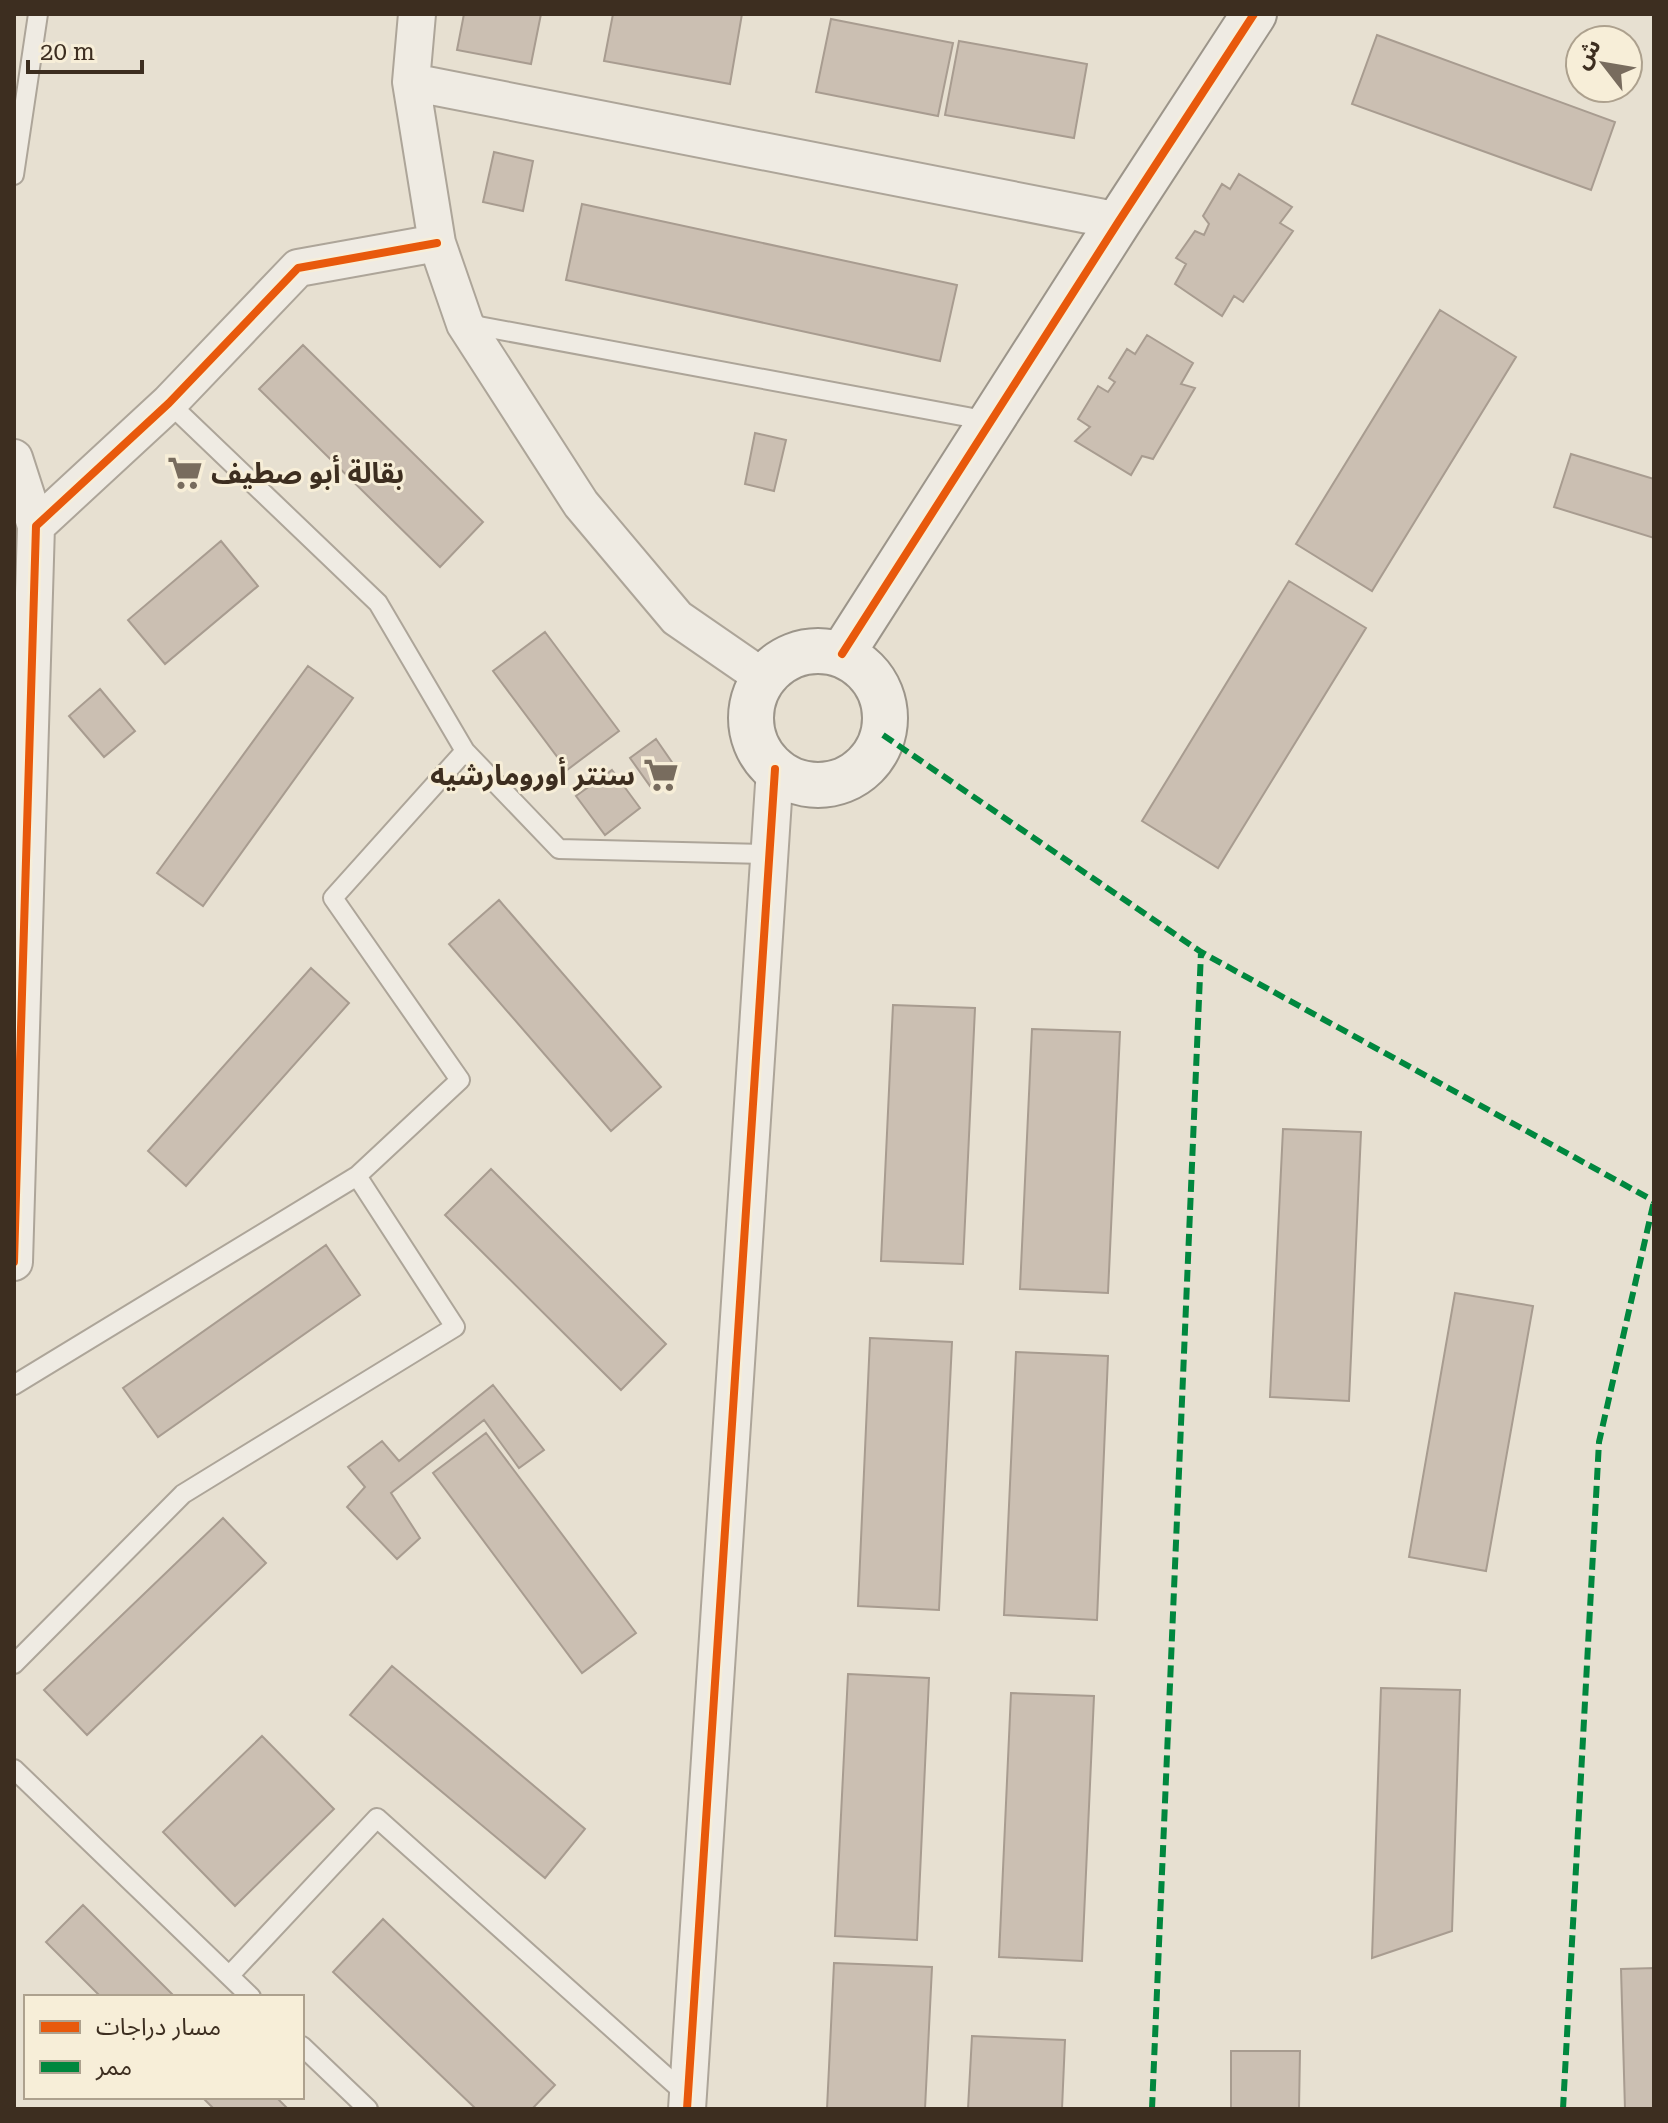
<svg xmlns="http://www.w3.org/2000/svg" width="1668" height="2123" font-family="'Roboto Serif','Noto Sans Arabic',serif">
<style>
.building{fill:#cbbfb2;stroke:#a89c90;stroke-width:2}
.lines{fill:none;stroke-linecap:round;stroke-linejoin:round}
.lane-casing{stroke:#ada599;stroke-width:22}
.street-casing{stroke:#ada599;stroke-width:40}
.secondary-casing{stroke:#9c958a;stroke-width:48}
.lane{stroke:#efebe3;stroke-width:18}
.street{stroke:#efebe3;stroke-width:36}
.secondary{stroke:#efebe3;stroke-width:44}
.quiet{stroke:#00873e;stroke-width:6;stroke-dasharray:12 6;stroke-linecap:butt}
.cycleway-casing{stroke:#f7eed8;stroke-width:13}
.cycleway{stroke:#e8590c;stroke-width:8}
.labels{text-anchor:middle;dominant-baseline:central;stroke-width:6;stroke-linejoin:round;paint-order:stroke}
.poi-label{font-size:28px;font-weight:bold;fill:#3d2e20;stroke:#f7eed8;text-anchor:start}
</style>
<rect width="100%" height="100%" fill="#e7e0d1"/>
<path class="building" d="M464 14H541L531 64 457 50Z
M613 14H742L730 84 604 61Z
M831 19 953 43 938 116 816 92Z
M1377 35 1615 122 1591 190 1352 104Z
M959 41 1087 64 1074 138 945 115Z
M494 152 533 161 523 211 483 202Z
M1239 174 1292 207 1280 223 1293 231 1243 302 1234 296 1222 316 1175 284 1186 264 1176 258 1195 231 1204 235 1209 224 1203 216 1222 184 1230 189Z
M582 204 957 285 940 361 566 280Z
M1440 310 1516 357 1372 591 1296 544Z
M1147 335 1193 363 1181 384 1195 388 1153 459 1142 456 1131 475 1075 441 1090 427 1078 419 1098 386 1108 392 1115 382 1109 378 1127 349 1135 354Z
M303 345 483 522 440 567 259 389Z
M755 433 786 440 774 491 745 484Z
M1571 454 1654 479V538L1554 507Z
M221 541 258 586 165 664 128 620Z
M1289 581 1366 628 1218 868 1142 821Z
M545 632 619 731 567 770 493 671Z
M308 666 353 698 203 906 157 873Z
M100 689 135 731 104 757 69 716Z
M656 739 676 768 650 786 630 758Z
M612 770 640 808 605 835 576 796Z
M499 900 661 1087 611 1131 449 944Z
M311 968 349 1003 186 1186 148 1151Z
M893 1005 975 1008 963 1264 881 1261Z
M1032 1029 1120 1032 1108 1293 1020 1289Z
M1283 1129 1361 1132 1349 1401 1270 1397Z
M491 1169 666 1344 621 1390 445 1215Z
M326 1245 360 1295 158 1437 123 1388Z
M1455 1293 1533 1306 1486 1571 1409 1557Z
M870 1338 952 1342 939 1610 858 1606Z
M1016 1352 1108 1356 1097 1620 1004 1615Z
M493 1385 544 1450 519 1468 484 1420 391 1493 420 1538 397 1559 347 1507 365 1487 348 1467 382 1441 399 1461Z
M486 1433 636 1633 582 1673 433 1473Z
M223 1518 266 1563 87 1735 44 1690Z
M392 1666 585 1829 545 1878 350 1715Z
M848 1674 929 1678 917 1940 835 1936Z
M1381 1688 1460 1690 1452 1931 1372 1958Z
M1011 1693 1094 1696 1082 1961 999 1957Z
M262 1736 334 1809 235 1906 163 1832Z
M83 1905 175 1997H101L46 1942Z
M383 1919 555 2085 532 2109H476L333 1972Z
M834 1963 932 1967 925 2109H827Z
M1654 1968V2109H1625L1621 1969Z
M972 2036 1065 2040 1062 2109H968Z
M1231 2051H1300L1299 2109H1231Z
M202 2097H276L288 2109H214Z"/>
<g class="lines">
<g class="lane-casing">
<path id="lane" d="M14 175 38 14
M468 324 989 421
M169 403 378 603 465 751 559 849 769 854
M14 1385 357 1176 460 1080 333 898 465 751
M14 1664 183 1494 455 1327 357 1176
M14 1769 251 1997
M229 1976 377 1818 688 2096
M302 2046 368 2109"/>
</g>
<g class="street-casing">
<path id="street" d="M417 14 411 82 437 243 465 324 581 504 677 618 764 678
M411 82 1119 221
M14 458 36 526
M14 1262 36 526 169 403 298 268 437 243
M687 2109 775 769"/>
</g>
<g class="secondary-casing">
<path id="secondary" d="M751 718a67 67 0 1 1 134 0a67 67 0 1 1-134 0Z
M842 654 1119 221 1254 14"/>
</g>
<use href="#lane" class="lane"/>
<use href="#street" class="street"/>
<use href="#secondary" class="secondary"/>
<path class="quiet" d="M883 735 1201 952 1654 1201
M1152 2109 1201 952
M1563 2109 1599 1442 1654 1201"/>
<g class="cycleway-casing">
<path id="cycleway" d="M842 654 1119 221 1254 14
M14 1262 36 526 169 403 298 268 437 243
M687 2109 775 769"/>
</g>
<use href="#cycleway" class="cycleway"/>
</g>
<defs>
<g id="supermarket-bare" transform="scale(2.76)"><path d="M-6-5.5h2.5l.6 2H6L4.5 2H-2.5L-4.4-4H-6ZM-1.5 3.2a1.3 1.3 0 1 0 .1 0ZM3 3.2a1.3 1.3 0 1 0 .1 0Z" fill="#786c5e" stroke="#f7eed8" stroke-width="2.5" paint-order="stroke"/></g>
</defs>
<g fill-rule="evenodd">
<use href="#supermarket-bare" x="185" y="473"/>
<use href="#supermarket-bare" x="661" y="775"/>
</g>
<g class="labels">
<g class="poi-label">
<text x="211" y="473">بقالة أبو صطيف</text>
<text x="635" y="775" text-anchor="end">سنتر أورومارشيه</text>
</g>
</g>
<rect width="1668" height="2123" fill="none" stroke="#3d2e20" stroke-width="32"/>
<rect x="24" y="1995" width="280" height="104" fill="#f7eed8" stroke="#ada18e" stroke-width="2"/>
<rect x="40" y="2021" width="40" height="12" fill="#e8590c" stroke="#ada18e" stroke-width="2"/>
<text x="96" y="2035" font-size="24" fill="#3d2e20">مسار دراجات</text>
<rect x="40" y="2061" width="40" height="12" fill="#00873e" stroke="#ada18e" stroke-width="2"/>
<text x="96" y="2075" font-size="24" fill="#3d2e20">ممر</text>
<g transform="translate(1604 64) rotate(301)"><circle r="38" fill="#f7eed8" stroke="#ada18e" stroke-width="2"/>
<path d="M0-6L14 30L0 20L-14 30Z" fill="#786c5e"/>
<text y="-12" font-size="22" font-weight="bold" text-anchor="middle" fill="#3d2e20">ش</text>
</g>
<path d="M28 60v12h114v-12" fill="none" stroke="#3d2e20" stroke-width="4"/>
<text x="40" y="60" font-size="24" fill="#3d2e20" stroke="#f7eed8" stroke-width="6" paint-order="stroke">20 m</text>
</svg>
